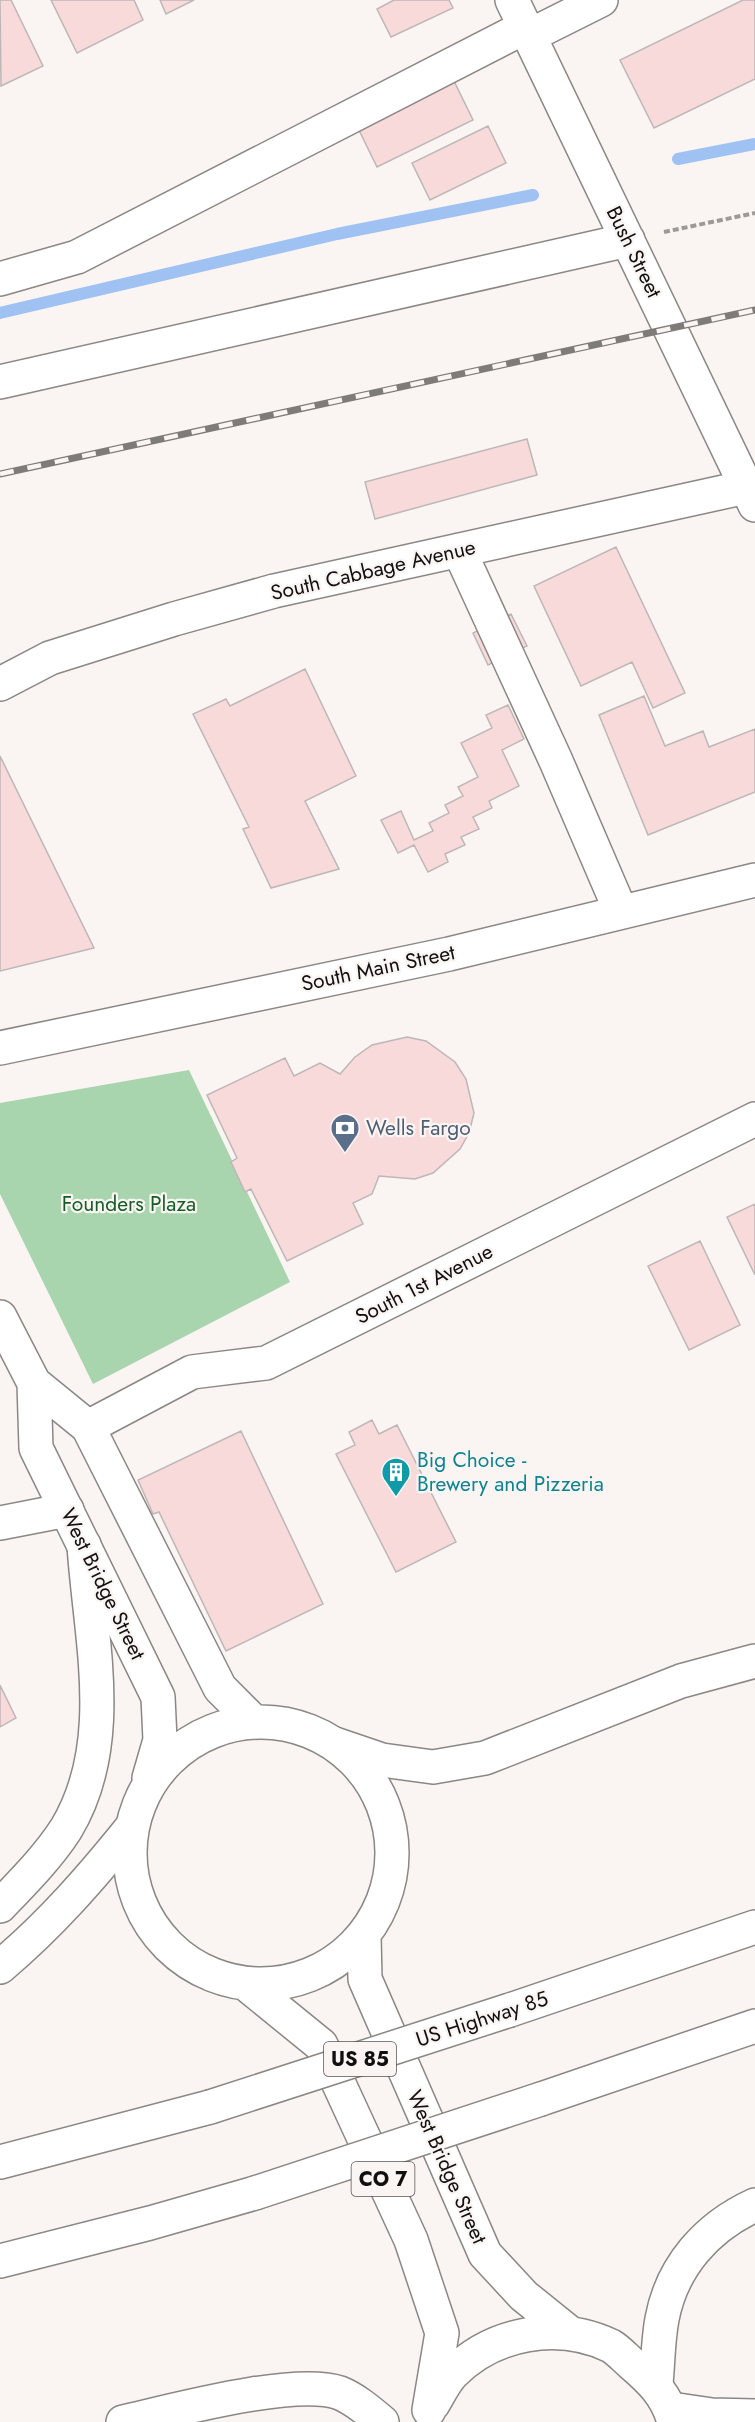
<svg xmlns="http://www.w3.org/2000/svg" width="755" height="2422" font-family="Jost,sans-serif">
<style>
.green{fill:#a8d5ad}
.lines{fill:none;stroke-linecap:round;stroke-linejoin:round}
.stream{stroke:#9fc2f3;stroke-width:12}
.building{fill:#f7dad9;stroke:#bdb7b7;stroke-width:1.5}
.minor-casing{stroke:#8b8784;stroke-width:36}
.major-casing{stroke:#8b8784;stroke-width:36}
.highway-casing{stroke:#8b8784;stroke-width:36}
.path{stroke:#9c9997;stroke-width:4;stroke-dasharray:6 3;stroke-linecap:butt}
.minor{stroke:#fff;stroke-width:33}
.major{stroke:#fff;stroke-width:33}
.highway{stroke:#fff;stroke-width:33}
.rail-casing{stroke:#7e7b79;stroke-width:7}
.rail{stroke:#faf5f2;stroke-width:4.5;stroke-dasharray:14;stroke-linecap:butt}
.highway-bridge-casing{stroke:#8b8784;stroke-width:36;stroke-linecap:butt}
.highway-bridge{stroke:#fff;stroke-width:33}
.labels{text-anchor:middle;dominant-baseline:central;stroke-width:4.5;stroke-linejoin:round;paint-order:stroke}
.shield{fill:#faf5f2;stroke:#575553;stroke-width:1.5}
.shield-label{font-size:20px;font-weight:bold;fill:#11100f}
.street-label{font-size:21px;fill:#11100f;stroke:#faf5f2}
.service-label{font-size:21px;fill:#4e5e75;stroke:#faf5f2;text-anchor:start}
.park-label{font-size:21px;fill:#155d27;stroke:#faf5f2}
.culture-label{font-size:21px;fill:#0d838f;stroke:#faf5f2;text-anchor:start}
</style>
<rect width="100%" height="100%" fill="#faf5f2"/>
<path class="green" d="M189 1070 290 1282 93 1384 0 1194V1103Z"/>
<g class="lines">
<path class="stream" d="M678 159 755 144
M0 313 337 234 533 195"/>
</g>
<path class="building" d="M0 0H11L43 66 1 86Z
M51 0H134L143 20 77 53Z
M160 0H194L166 14Z
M449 0 453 8 391 37 377 9 394 0Z
M743 0H755V79L654 128 620 60Z
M453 79 473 120 377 167 357 126Z
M488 126 506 163 430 200 412 163Z
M527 439 537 475 375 519 365 482Z
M616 547 685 693 653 708 632 662 581 686 534 586Z
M511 614 527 646 488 665 473 633Z
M305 669 356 776 305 801 339 869 271 888 243 829 249 827 193 714 226 699 230 706Z
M644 696 665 746 703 731 709 747 755 729V792L648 835 599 715Z
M508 705 524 739 502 750 519 786 489 801 492 808 473 817 479 829 461 837 465 845 445 854 448 862 428 872 414 845 398 853 381 820 401 811 414 840 433 831 429 823 449 813 445 805 463 796 458 787 478 777 461 743 492 728 486 715Z
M0 756 94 948 0 971Z
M407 1037 426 1041 455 1062 466 1079 474 1113 469 1133 460 1149 433 1173 415 1179 379 1176 372 1194 353 1203 363 1224 287 1261 251 1189 245 1192 231 1162 237 1158 207 1095 285 1058 294 1076 320 1063 340 1074 355 1057 372 1045Z
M755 1204V1275L727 1217Z
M700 1241 740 1325 689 1350 648 1266Z
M372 1420 379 1434 397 1425 456 1542 396 1572 336 1454 355 1445 349 1432Z
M241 1431 323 1604 226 1651 159 1512 153 1514 138 1480Z
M0 1685 16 1718 0 1727Z"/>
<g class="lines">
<g class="minor-casing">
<path id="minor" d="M512 0 755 505
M529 36 601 0
M0 279 77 257 525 27
M0 382 628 240
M459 550 556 761 621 912
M0 684 50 658 174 619 274 591 755 485
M0 1048 449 954 755 880
M88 1427 192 1372 266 1363 755 1119
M0 1523 67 1510
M671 2409 712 2415 755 2416"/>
</g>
<g class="major-casing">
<path id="major" d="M0 1317 34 1383 88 1427 220 1688 253 1721
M34 1383 36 1448 158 1697 160 1740 149 1778
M130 1853a131 131 0 1 1 262 0a131 131 0 1 1-262 0Z
M364 1936 365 1979 485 2254 524 2296 570 2333
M246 1984 321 2045 411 2240 442 2333 429 2410
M433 2404C439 2394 445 2381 453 2373 494 2332 558 2321 611 2346 618 2350 625 2358 632 2364 652 2381 667 2396 674 2422"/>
</g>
<g class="highway-casing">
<path id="highway" d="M335 1744 382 1760 433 1767 485 1758 681 1681 755 1661
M0 1906C23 1882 48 1857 66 1829 118 1743 90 1639 84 1545
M0 1967C50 1925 91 1878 132 1827
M510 2010 755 1927
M541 2099 755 2026
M0 2162 210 2107
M0 2261 150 2223 255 2193
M656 2384C658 2363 658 2340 662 2319 672 2266 707 2227 755 2205
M123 2422C172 2411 296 2377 340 2393 355 2399 370 2412 382 2422"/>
</g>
<path class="path" d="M664 232 755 213"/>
<use href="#minor" class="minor"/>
<use href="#major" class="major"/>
<use href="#highway" class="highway"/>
<g class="rail-casing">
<path id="rail" d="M0 474 755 310"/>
</g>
<use href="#rail" class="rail"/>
<g class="highway-bridge-casing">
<path id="highway-bridge" d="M210 2107 510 2010
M255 2193 541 2099"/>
</g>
<use href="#highway-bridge" class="highway-bridge"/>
</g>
<defs>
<g id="bank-pin" transform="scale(1.5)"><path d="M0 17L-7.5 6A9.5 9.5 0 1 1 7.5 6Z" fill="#5c6f8a" stroke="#faf5f2"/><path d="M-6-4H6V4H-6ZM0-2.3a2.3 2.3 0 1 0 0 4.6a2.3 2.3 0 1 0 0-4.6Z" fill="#fff"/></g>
<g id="building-pin" transform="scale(1.5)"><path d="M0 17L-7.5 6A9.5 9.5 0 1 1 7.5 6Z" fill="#0f9aa8" stroke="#faf5f2"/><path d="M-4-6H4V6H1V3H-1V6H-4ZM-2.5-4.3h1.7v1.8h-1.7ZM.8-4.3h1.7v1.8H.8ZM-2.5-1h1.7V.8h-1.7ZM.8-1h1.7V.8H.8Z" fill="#fff"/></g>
</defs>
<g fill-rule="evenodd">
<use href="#bank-pin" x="345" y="1128"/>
<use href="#building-pin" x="396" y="1472"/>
</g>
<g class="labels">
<g class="shield">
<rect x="324" y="2042" width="72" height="34" rx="4.5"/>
<rect x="351.5" y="2162" width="63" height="34" rx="4.5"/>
</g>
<g class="shield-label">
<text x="360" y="2059">US 85</text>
<text x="383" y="2179">CO 7</text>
</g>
<g class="street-label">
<text transform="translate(634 252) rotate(64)">Bush Street</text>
<text transform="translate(373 570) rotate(-13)">South Cabbage Avenue</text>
<text transform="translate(378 968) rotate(-12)">South Main Street</text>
<text transform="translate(424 1284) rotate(-27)">South 1st Avenue</text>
<text transform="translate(103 1584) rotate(64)">West Bridge Street</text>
<text transform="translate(482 2019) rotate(-18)">US Highway 85</text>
<text transform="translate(447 2167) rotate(66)">West Bridge Street</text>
</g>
<g class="service-label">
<text x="366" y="1128">Wells Fargo</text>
</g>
<g class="park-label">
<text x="129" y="1204">Founders Plaza</text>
</g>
<g class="culture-label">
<text x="417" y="1460">Big Choice -<tspan x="417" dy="24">Brewery and Pizzeria</tspan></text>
</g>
</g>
</svg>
